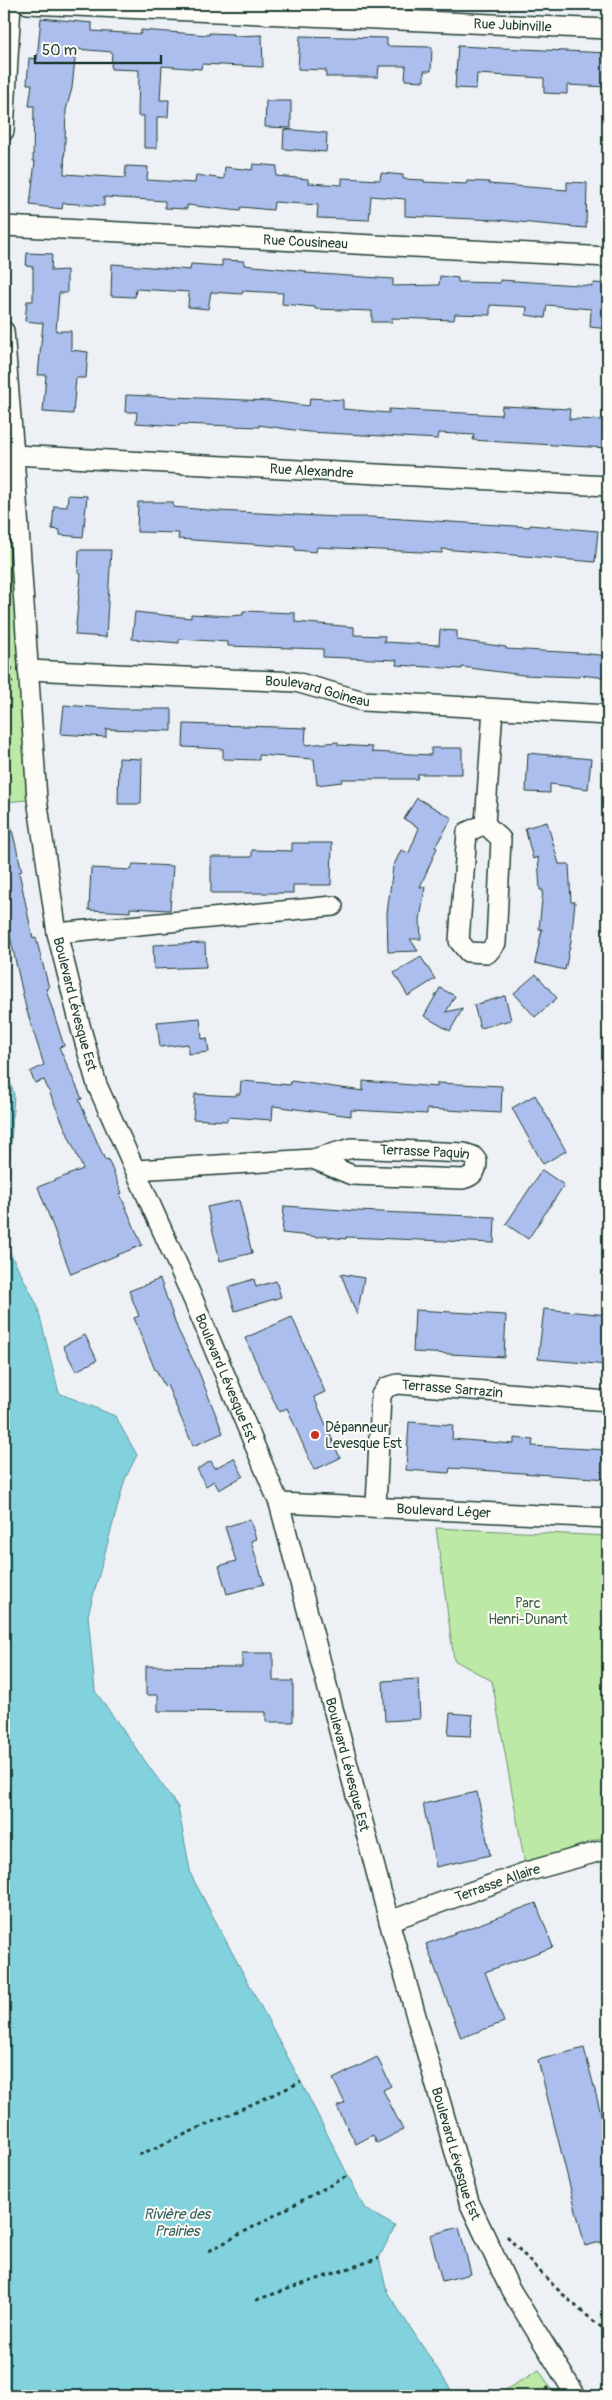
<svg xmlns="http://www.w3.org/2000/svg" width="612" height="2400" font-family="Pangolin,sans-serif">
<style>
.green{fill:#bce9a6;stroke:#6e936d}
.water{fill:#82d2de;stroke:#5a969a}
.building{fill:#acbeed;stroke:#1f3d34}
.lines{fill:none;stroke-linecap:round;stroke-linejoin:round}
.minor-casing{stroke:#1f3d34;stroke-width:22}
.path{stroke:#1f3d34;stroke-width:3;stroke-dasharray:4 4;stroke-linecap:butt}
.minor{stroke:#fdfcf7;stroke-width:19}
.poi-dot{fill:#c8321e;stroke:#fdfcf7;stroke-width:2}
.labels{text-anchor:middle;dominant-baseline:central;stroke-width:4;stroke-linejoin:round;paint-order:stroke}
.street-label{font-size:14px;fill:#1f3d34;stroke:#fdfcf7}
.poi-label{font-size:14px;fill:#1f3d34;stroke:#fdfcf7;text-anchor:start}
.park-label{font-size:14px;fill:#3e5f4b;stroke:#fdfcf7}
.water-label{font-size:15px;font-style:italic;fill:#38625e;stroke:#fdfcf7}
</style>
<rect width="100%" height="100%" fill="#edf0f5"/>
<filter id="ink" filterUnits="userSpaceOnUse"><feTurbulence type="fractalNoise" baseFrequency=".02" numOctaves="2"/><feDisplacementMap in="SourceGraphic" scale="10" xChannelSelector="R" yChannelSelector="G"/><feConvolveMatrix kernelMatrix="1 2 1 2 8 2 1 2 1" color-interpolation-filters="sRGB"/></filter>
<g filter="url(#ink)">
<path class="green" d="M4 306 37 799 4 802Z
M436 1528 608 1536V1836L525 1864 492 1681 454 1660Z
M539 2370 556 2396H495Z"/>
<path class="water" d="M4 1065 14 1094 5 1243 37 1305 59 1393 115 1416 137 1455 125 1479 88 1615 95 1691 178 1807 191 1875 301 2082 365 2209 395 2226 379 2258 387 2292 455 2396H4Z"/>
<path class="building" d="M41 18 92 23V31L141 34V30L209 35V33L234 34V36L262 35 263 67 202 64 201 69 162 66 160 100H169L168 117H157V148H144V116H138L139 70 111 69 112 52 76 49 72 88 66 110 64 174 125 178 126 166 148 167 147 180 195 183 196 175 224 179 225 167 252 170 253 164 277 166 276 176 308 179V183L342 185V178L380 180 381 173 403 175V179L424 180V182L466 184 467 181 489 182V184L567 190V182L587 183 586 228 497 220 405 216V199L371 196 369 220 317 218 318 205 274 202 273 210 241 207 240 211 187 205V209L165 208V201L104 197V206L63 203 62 209 30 205 35 161H33L34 106H29L32 84H27L29 58 37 59Z
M300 36 387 38V46L432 47 431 71H424V81L405 80 406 66H379L378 77H326V70L298 69Z
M458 46 608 53V87L567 85V94L544 93V78L477 74 476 89 455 88Z
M266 101H291V128L265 127Z
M284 129 327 133 326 152 283 149Z
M27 253 52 254 51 271 67 270V293H59L56 331H71V350L88 352 86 378H76L73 414 43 412 46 375H38L43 323 25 321 27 301H33V267L26 266Z
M222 260 244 261V265L306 271V273L393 279V286L439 285 440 276 458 278V282L500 283V280L593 286 594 283 608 284V329L590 327 591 309 547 305 545 318 526 315 527 307 490 305V315L455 314 454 320 392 318V322H372V311L315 309V307L282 304 283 293 243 291 242 294 211 292 208 309 188 307 189 292 136 289 135 297 111 296 112 264 190 270 191 264 222 266Z
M126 395 270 401 309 406 310 398 343 400V409L389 413V409L501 415 502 406 570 409 569 419 608 420V448L501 442 473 440 474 435 439 433 438 439 308 432 259 425V427L180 424 179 426 136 423 137 412H125Z
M68 495 87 496 83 537 60 535V530L52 529 54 506 67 507Z
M138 502H173V507L218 511 337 517H371L530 527V525L598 531 595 562 442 549V553L317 547 316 552 295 550V547L178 539 179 533 137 532Z
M79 550H111L106 637 75 635 81 574 78 573Z
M243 611 295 613V622L354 627V635L385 636 384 642 439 645 440 630 457 631V640L506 647V649L580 653 608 656V678L579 675V677L523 675 462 667V669L396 665 397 660 323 657V649L228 646V642L179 639V643L132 639 135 612 191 618V614L230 616 243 615Z
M64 705 119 709H172V731L106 729V737L61 734Z
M184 724 306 728 305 745 338 742V745L372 747V752L431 755V748H462V774H418L417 779H342V782L317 785 314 759 259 755V760L223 759V749L183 747Z
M528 753 591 759 588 789 550 784V793L526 792Z
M119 758 142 759 141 804H118Z
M417 798 452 818 435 847 437 848 420 887H425L420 920 421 939H410L418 951 388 952 387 913 393 867 401 850 409 853 419 828 404 819Z
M9 818 22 871 19 872 33 939 36 938 49 988 46 989 64 1046 59 1047 82 1099 79 1100 105 1160 108 1159 122 1193 120 1194 142 1245 71 1274 38 1187 83 1169 44 1080 35 1083 30 1072 44 1065 26 1008 4 909V819Z
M547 822 559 864H569L571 902H575L571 941 565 970 535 963 542 929H539L543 890H540L538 857 533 859 525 828Z
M292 843H332L331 885H293V893H211V857H252V850L292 851Z
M133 864 173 866 170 910 130 908V912L89 910 91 868 131 870Z
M205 943 206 967 154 969 153 945Z
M421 957 435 979 408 996 394 973Z
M536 974 557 998 535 1017 514 993Z
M440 988 455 996 446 1012 463 1008 450 1031 424 1016Z
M505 996 511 1020 480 1028 474 1005Z
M200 1018 202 1039 207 1038 209 1052 188 1054V1044L160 1047 157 1022Z
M241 1081 290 1085 291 1081 363 1091V1081L437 1087V1083L502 1086 501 1113 427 1109V1114L351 1110V1116L273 1106 272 1120 228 1117 227 1121 193 1119 195 1094 236 1096V1094H240Z
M535 1095 566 1151 543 1164 512 1108Z
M542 1170 564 1185 528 1239 506 1224Z
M239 1200 252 1253 220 1261 207 1207Z
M284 1206 357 1211 495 1217 494 1243 346 1237V1239L328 1237 327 1235 319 1237 282 1233Z
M341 1274 364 1278 357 1315Z
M160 1279 178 1330 198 1370 223 1433 193 1446 167 1385 165 1387 156 1370H155L134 1318 139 1316 129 1291Z
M254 1279 256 1287 276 1281 281 1297 235 1311 228 1287Z
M544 1309 608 1315V1365L538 1359Z
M415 1310 506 1315 504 1357 413 1352Z
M292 1317 325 1392 314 1397 340 1458 314 1470 287 1408 279 1412 245 1338Z
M85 1335 97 1360 76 1371 63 1346Z
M409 1422 453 1425 452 1439 514 1444V1438L533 1440 532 1446 608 1450V1479L450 1468 449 1473 406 1470Z
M234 1458 243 1476 219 1490 214 1481 206 1486 197 1469 211 1461 215 1468Z
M250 1519 256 1539 251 1541 264 1584 227 1594 219 1566 236 1561 225 1527Z
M242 1653H273V1681H293V1722H266V1712L158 1711V1695H146V1666L242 1667Z
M418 1679 420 1719 385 1721 383 1681Z
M450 1713 473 1715 471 1736 448 1735Z
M477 1792 490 1855 436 1867 423 1804Z
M536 1903 553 1947 485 1972 504 2022 461 2038 426 1944Z
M584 2048 608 2141V2240L585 2246 538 2060Z
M377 2057 391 2086 383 2090 403 2130 377 2143 373 2135 356 2144 337 2107 345 2103 333 2079Z
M459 2227 471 2274 442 2281 430 2235Z"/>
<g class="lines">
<g class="minor-casing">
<g id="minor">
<path id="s1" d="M28 4 608 29"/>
<path d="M4 131 11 4"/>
<path id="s2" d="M4 226 608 257"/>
<path id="s3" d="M4 331 14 455 37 799 57 933 81 1029 97 1085 193 1299 279 1503 389 1921 469 2202 509 2287 576 2396"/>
<path id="s4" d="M14 455 608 486"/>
<path id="s5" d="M28 670 296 682 363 701 608 715"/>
<path d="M485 824 501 839 496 943 488 953 468 952 459 941 467 832Z"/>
<path d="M485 824 493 709"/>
<path d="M57 933 333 906"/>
<path id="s6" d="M136 1170 313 1159 352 1148 464 1153 473 1156 477 1161C477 1172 473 1176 463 1179L352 1175 313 1159"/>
<path id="s7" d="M279 1503 608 1518"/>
<path id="s8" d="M376 1507 381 1395 387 1387 398 1384 608 1401"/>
<path id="s9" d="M389 1921 526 1872 608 1849"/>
</g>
</g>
<path class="path" d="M4 625 7 668 13 669
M4 683 13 682
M139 2155 301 2082
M507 2236C539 2272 570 2304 608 2332
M209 2251 347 2176
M256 2300 379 2258
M451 2396 454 2394
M541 2396 549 2387"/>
<use href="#minor" class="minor"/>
</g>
</g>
<circle class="poi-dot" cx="315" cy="1435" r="5"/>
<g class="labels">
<g class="street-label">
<text stroke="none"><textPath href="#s1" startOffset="485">Rue Jubinville</textPath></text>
<text stroke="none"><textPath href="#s2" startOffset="302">Rue Cousineau</textPath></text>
<text stroke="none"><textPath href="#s4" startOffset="298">Rue Alexandre</textPath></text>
<text stroke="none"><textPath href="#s5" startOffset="291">Boulevard Goineau</textPath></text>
<text stroke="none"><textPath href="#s3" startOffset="678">Boulevard Lévesque Est</textPath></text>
<text stroke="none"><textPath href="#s6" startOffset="291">Terrasse Paquin</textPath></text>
<text stroke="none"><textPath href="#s3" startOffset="1082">Boulevard Lévesque Est</textPath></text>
<text stroke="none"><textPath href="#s8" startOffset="188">Terrasse Sarrazin</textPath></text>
<text stroke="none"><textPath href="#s7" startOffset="165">Boulevard Léger</textPath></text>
<text stroke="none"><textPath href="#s3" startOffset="1488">Boulevard Lévesque Est</textPath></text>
<text stroke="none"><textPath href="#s9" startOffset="115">Terrasse Allaire</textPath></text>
<text stroke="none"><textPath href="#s3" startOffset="1892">Boulevard Lévesque Est</textPath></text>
</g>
<g class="poi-label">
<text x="325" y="1427">Dépanneur<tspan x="325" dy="16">Levesque Est</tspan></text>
</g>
<g class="park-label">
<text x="528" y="1603">Parc<tspan x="528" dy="16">Henri-Dunant</tspan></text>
</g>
<g class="water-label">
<text x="177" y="2214">Rivière des<tspan x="177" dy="17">Prairies</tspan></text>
</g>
</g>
<rect width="612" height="2400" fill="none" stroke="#fdfcf7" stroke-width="20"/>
<rect x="10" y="10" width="592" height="2380" fill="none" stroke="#1f3d34" stroke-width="2" filter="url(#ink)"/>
<path d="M35 55v8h126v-8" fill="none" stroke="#1f3d34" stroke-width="2.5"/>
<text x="42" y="55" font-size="15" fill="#1f3d34" stroke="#fdfcf7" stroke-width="4" paint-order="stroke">50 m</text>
</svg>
